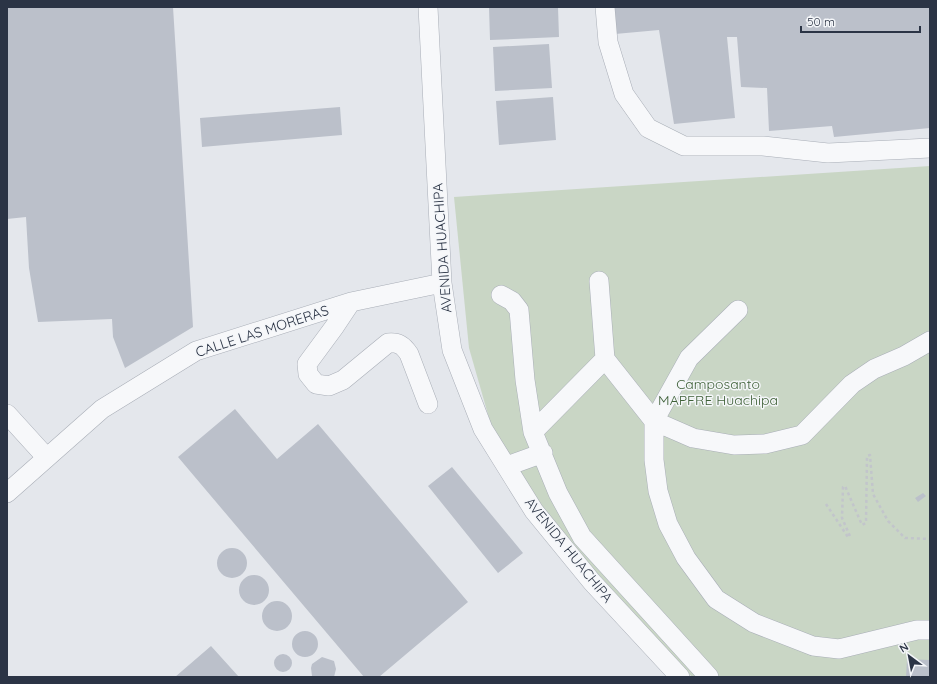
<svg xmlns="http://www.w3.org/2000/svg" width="937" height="684" font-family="Quicksand,sans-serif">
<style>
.green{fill:#c9d6c5}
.building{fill:#bbc0ca}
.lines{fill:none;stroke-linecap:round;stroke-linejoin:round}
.minor-casing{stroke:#a9aeb7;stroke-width:20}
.path{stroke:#c2c5cb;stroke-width:2.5;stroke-dasharray:3 3;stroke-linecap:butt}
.minor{stroke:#f7f8fa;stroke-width:19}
.labels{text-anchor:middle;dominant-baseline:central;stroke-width:3;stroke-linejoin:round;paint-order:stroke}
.street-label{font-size:14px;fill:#2b3445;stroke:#f4f6f9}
.park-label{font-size:14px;fill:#3f6138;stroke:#f4f6f9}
</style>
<rect width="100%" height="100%" fill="#e4e7ec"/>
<path class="green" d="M930 166V677H692L544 515 491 425 469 348 454 197Z"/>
<path class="building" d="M7 7H173L193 327 125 368 113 337 112 319 38 322 29 268 26 217 7 219Z
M489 7H558L559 37 490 40Z
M613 7H930V128L834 137 832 126 769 131 767 88 741 87 737 37H727L735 118 674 124 659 30 615 34Z
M549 44 552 88 495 91 493 47Z
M553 97 556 140 499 145 496 101Z
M340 107 342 135 202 147 200 118Z
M235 409 277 459 318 424 468 602 379 677H364L178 457Z
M452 467 523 553 498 573 428 486Z
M923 493 926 496 918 502 915 498Z
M217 563a15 15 0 1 1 30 0a15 15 0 1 1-30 0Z
M239 590a15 15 0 1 1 30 0a15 15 0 1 1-30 0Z
M262 616a15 15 0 1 1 30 0a15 15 0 1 1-30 0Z
M292 644a13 13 0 1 1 26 0a13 13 0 1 1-26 0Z
M211 646 239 677H175Z
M274 663a9 9 0 1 1 18 0a9 9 0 1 1-18 0Z
M322 657 334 661 336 669 334 677 312 676 311 668 312 664Z
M907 659 930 660V677H906Z"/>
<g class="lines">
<g class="minor-casing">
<path id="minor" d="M428 7 442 283 452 350 483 429 534 511 592 582 680 677
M605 7 608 42 624 94 648 128 684 146H763L828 153 930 148
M599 281 605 359
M501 295 512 301 519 310 525 380 533 432 558 493 582 537 709 677
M351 302 335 326 307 364 308 374 316 384 329 386 343 380 388 343C398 342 403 345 409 354L428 404
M738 310 689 358 654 421V460L658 491 668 524 686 558 716 599 754 623 813 646 839 649 917 630H930
M7 414 46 457
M533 432 605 359 654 421 693 438 734 445 765 444 802 435 852 384 874 369 904 356 930 341
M507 466 543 453
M7 493 102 409 196 351 351 302 442 283"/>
</g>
<path class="path" d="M826 504 848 537 850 536 842 518 843 487 845 486 862 525 866 523 867 456 870 455 873 494 888 521 905 538 930 539"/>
<use href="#minor" class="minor"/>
</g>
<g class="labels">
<g class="street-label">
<text transform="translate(442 248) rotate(-94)">AVENIDA HUACHIPA</text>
<text transform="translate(262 331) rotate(-18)">CALLE LAS MORERAS</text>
<text transform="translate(569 550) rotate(51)">AVENIDA HUACHIPA</text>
</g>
<g class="park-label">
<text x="718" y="384">Camposanto<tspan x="718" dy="16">MAPFRE Huachipa</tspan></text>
</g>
</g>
<rect width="937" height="684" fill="none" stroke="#2b3445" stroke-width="16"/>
<g transform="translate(909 656) rotate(328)" stroke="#f4f6f9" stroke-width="3" paint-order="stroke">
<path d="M0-3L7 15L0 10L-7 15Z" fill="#2b3445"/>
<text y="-6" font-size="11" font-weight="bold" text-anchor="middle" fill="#2b3445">N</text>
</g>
<path d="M801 26v6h119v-6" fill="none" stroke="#2b3445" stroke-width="2"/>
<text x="807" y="26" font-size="12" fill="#2b3445" stroke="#f4f6f9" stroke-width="3" paint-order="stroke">50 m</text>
</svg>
